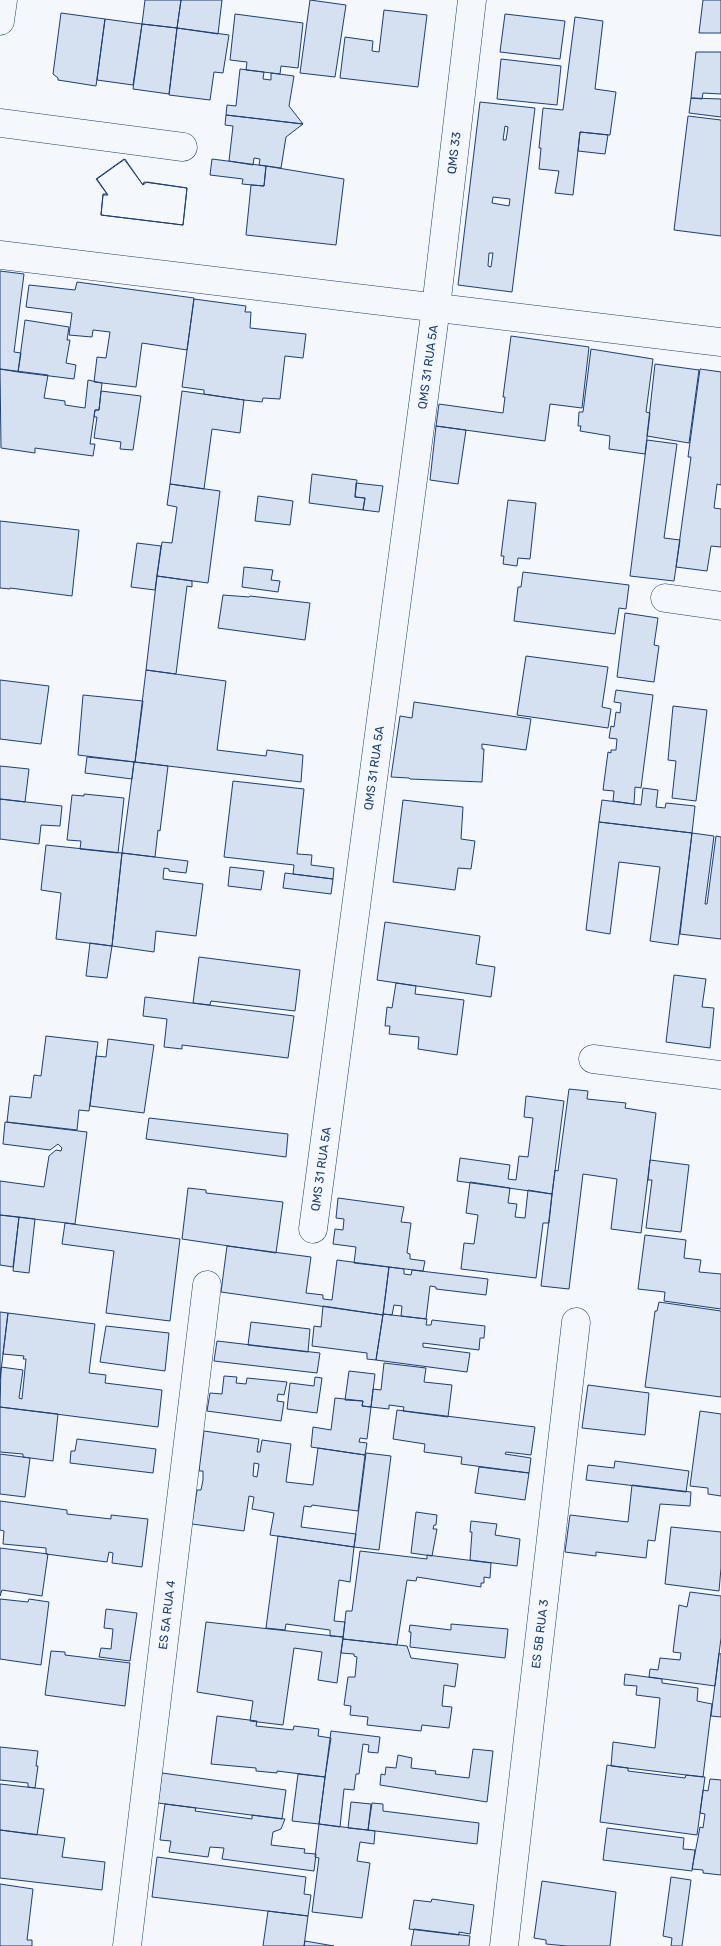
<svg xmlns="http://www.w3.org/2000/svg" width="721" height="1946" font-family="Rubik,sans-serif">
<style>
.building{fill:#d5e0f0;stroke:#1d3f73;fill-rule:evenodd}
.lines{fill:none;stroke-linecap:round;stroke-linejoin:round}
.minor-casing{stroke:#1d3f73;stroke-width:29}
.minor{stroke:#f4f7fb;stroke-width:28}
.labels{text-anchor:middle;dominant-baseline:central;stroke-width:4;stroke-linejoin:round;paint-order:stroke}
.street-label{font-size:12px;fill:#1d3f73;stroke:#f4f7fb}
</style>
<rect width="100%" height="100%" fill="#f4f7fb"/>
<path class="building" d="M145 0H181L177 28 142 24Z
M181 0H222L218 34 177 28Z
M310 0 346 5 335 77 300 73Z
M703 0H721V33H699Z
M384 10 427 15 418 87 340 78 345 37 373 41 372 51 379 52Z
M61 13 105 19 96 86 58 80V78L53 74Z
M235 14 303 23 298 68 281 66 280 74 246 70 247 62 230 60Z
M505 14 565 21 560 59 500 52Z
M575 17 603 21 595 89 616 92 610 135 580 132 573 195 555 193 559 171 539 169 541 148H539L543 108 563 110Z
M105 19 142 24 133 85 97 80Z
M142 24 177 28 169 94 133 89Z
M177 28 229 35 223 73 214 72 210 100 169 95Z
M696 52H721V94L703 93 702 99 691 98Z
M501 59 561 66 557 105 497 99Z
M240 69 264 72 263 79 271 80V73L294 76 289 106 303 124 226 115 227 105 236 106Z
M691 98 721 99V117L689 113Z
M480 102 535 108 512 292 458 285ZM505 126 508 127 506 140H503ZM493 197 510 199 509 206 492 203ZM489 253H493L491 267 488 266Z
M226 115 303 124 286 137 281 168 259 165 260 159 254 158 253 165 229 161 233 126 225 125Z
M688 116 721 120V236L674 230Z
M580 132 608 135 605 154 578 151Z
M124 159 143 185 147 182 187 188 183 225 101 215 103 194H107L96 179Z
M125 159 143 185 144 182 187 188 183 225 101 215 103 195H108L97 179Z
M212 159 266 166 264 186 242 184 243 179 210 175Z
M266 166 344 179 336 245 246 235 251 185 264 186Z
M0 271 24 274 14 352 21 353 18 372 0 369Z
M77 282 194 298 187 350 142 343 136 387 94 382 97 357 106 358 110 332 93 330 92 337 69 335 72 313 26 307 29 285 75 290Z
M194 299 246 306 245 312H251L250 328 306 334 303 358 285 356 280 399 263 398 262 402 244 400 204 394V390L182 387Z
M25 320 69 327 67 340H70L66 363 76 365 74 379 18 372Z
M511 336 589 347 582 408 550 404 545 441 436 426 439 404 503 413 505 397H503Z
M591 349 653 359 646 412 650 413 645 454 609 449 610 436 580 431 581 426H578L579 412H583Z
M655 364 699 370 689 443 647 436Z
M0 369 48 375 44 398 65 401V405L85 408 88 380 102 383 99 410H95L90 444H95L93 456 35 448V453L1 448Z
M700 369 721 372V485L717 484 714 508 721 509V547L711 546 707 571 676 567 691 457H688Z
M101 391 141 396 133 450 120 449 121 442 94 438 97 417H94L95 410H99Z
M182 391 244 400 240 433 212 429 204 489 170 484Z
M436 426 466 430 458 484 430 480Z
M647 440 677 444 664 538 680 540 674 581 630 576Z
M312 474 357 480 355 497 365 498 363 510 309 503Z
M356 483 383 486 379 512 363 510 365 498 355 497Z
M170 484 220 491 208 583 157 576 162 542 172 543 177 507 167 505Z
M258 496 293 501 290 525 255 521Z
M508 500 536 503 530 559 518 558 517 566 503 564 504 556H501Z
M0 521 79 530 72 596 10 588V589L0 588Z
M137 543 161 546 155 590 131 587Z
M244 567 273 570 271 580 280 581 278 592 242 587Z
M523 572 629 585 626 609 619 608 615 634 514 621 518 587H521Z
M157 576 192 581V587L187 586 176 674 146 670Z
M223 595 249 597 250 596 310 603 305 640 218 628Z
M625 613 658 618 654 645 659 646 654 682 617 677Z
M526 656 608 667 602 707 611 709 608 728 517 715Z
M146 670 226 681 217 750 266 756 267 750 303 755 301 782 135 762Z
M0 680 49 686 41 744 0 739Z
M616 690 653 695 641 788 635 787 634 804 613 801 614 791 603 790 608 752 611 753V750H616L617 739 609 738 611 726 614 727 616 712 620 713 621 703 614 702Z
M83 695 143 701 135 762 78 755Z
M414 702 531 719 526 750 482 744V749H484L482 782 410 779 409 778 391 777 400 716 412 718Z
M673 706 707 710 696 801 672 798 676 761 668 760Z
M87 757 134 762 132 779 85 773Z
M134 762 168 766 160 831 158 830 155 857 122 853Z
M0 766 29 769 25 802 0 799Z
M233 781 304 789 297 854 312 855 311 865 334 868 333 879 293 874 294 865 224 857Z
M643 788 658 790 656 807 665 808 666 803 695 806 692 833 599 822 602 800 641 805Z
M84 794 124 798 118 853 80 849 81 841 67 840 72 795 84 796Z
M0 799 62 806 60 826 41 825 39 844 0 839Z
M403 800 463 807 461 839 475 841 471 869 458 868 455 890 393 882Z
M599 822 692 833 678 945 650 941 660 867 619 862 610 934 586 930Z
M692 833 714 836 705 904H707L716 836 721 837V939L680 934Z
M46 845 122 853 112 946 56 939 61 893 41 890Z
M122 853 188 861 186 873 169 871V869L164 868 163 879 203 884 196 936 156 931 154 952 112 946Z
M230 867 264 871 261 890 228 886Z
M285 873 333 879 331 894 283 888Z
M385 922 480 936 476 964 495 967 491 997 377 980Z
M90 943 112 946 107 978 86 976Z
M199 957 300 970 295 1011 211 1001 210 1005 193 1003Z
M674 975 706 979 702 1007 714 1008 710 1048 666 1042Z
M396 983 416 986 415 994 464 1000 457 1055 418 1049 419 1037 389 1034 390 1026H385L387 1007 392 1008Z
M145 997 294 1016 288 1058 182 1045V1049L164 1047 167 1019 143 1016Z
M46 1036 98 1042 89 1111 79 1110 77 1130 7 1122 10 1096 31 1098 34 1075 41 1076Z
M108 1039 154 1045 144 1113 90 1106 96 1056 106 1057Z
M569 1089 588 1091 587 1099 626 1103 625 1108 656 1113 641 1233 611 1229 617 1179 583 1174 569 1289 541 1286 555 1170 558 1171Z
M526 1096 564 1101 552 1194 457 1181 460 1158 510 1165 508 1179 516 1180 519 1156 528 1157 533 1118 524 1117Z
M149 1118 288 1134 286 1157 146 1139Z
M5 1122 87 1132 75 1224 0 1215V1181L44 1187 49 1156 56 1150 61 1151 62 1148 58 1144 50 1150 3 1144Z
M650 1160 689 1165 681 1232 646 1228 652 1180H648Z
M470 1182 510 1188 508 1203 517 1204 515 1217 525 1218 528 1190 552 1194 549 1223H543L536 1278 461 1269 464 1243 474 1244 478 1215 466 1213Z
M188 1188 206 1190V1193L283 1202 276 1253 182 1239Z
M338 1198 404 1207 401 1222 411 1223 407 1253 410 1254V1259L425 1261 423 1271 354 1263 356 1247 333 1244 335 1229 343 1230 344 1219 336 1218Z
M0 1215 19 1217 13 1267 0 1265Z
M19 1217 35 1219 29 1273 13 1271Z
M65 1223 180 1239 170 1321 106 1313 114 1251 62 1244Z
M645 1235 686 1240 684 1258 701 1260 699 1272 721 1274V1309L664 1301 665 1292 638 1289Z
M227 1246 311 1257 306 1293 323 1295V1299L332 1300 337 1260 389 1267 383 1315 221 1292Z
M389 1267 404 1269V1274L411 1275 412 1270 488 1279 486 1295 436 1289V1287L430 1286 426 1319 401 1316 402 1306 394 1305 392 1315 383 1314Z
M659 1302 721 1311V1397L645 1387 655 1311H657Z
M323 1306 383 1315 376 1360 367 1359V1353L312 1346 314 1326 321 1327Z
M0 1312 8 1313 0 1379Z
M8 1313 95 1324 89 1373 106 1375 105 1383 162 1390 158 1427 0 1407 1 1367 23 1370 19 1398 22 1399 26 1359H23L24 1356 3 1354Z
M383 1314 427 1319 426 1325H431L432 1320 485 1326 484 1338H480L479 1350 423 1343V1347L470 1353 467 1372 376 1360Z
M251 1322 310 1329 308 1352 248 1345Z
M106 1326 169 1333 165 1371 100 1362Z
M217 1341 320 1353 317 1373 214 1361Z
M384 1363 426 1368 424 1382 452 1385 448 1417 403 1411 404 1407 389 1405V1409L371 1407 373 1389 381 1390Z
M349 1371 375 1374 371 1407 362 1406 363 1401 345 1400Z
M224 1376 237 1377 236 1383 246 1384 247 1378 287 1382 284 1395 278 1394 277 1401 284 1402 281 1421 207 1411 210 1393 222 1394Z
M315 1377 322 1378 317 1413 287 1409 290 1383 314 1386Z
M588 1385 649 1393 645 1435 582 1428Z
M335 1398 363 1401 362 1406 371 1407 367 1439 360 1438 359 1442 367 1443 365 1455 311 1447 313 1427 331 1430Z
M0 1407 58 1414 53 1461 23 1457V1454L0 1452Z
M397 1410 535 1427 531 1455 506 1452 505 1454 531 1458 529 1473 461 1464 462 1457 424 1452 425 1444 393 1439Z
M700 1411 721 1414V1496L708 1494V1488L690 1486Z
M204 1431 259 1439 257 1452H260L262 1440 291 1444 286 1482 313 1485 318 1448 365 1455 358 1511 312 1505 311 1507 304 1506 301 1527 356 1534 354 1547 270 1535 274 1513 252 1509 254 1497 249 1496 244 1531 192 1524 197 1490H201L203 1480V1471H199ZM254 1463 259 1464 257 1477 253 1476Z
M77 1439 156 1449 153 1473 70 1463 71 1451H75Z
M366 1453 391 1456 379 1550 354 1547Z
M0 1454 30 1458 25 1497 0 1494Z
M615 1461 689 1471 686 1492 586 1480 588 1465 614 1468Z
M479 1467 529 1473 525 1500 475 1493Z
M632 1485 691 1492 690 1506 660 1504 655 1541 648 1540 646 1558 596 1552V1556L565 1552 570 1515 628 1522Z
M0 1501 67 1510V1514L111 1519V1515L148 1519 142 1567 112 1563 113 1553 109 1552 107 1562 46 1554V1548L3 1544 4 1531 0 1530Z
M416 1512 437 1515 436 1525H434L433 1529H437L432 1556 411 1553Z
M471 1521 497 1524 495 1535 520 1539 517 1566 470 1560 472 1532H470Z
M671 1527 721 1532V1568L719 1591 665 1584Z
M278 1536 354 1547 350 1582 339 1580 334 1621 345 1622 343 1637 330 1636V1630L286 1624 285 1630 266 1628Z
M0 1548 48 1554 42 1596 2 1590 0 1596Z
M360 1551 427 1559V1555L491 1563 490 1578 484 1577V1583H481V1587L417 1577 416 1581 407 1580 397 1645 343 1639 346 1611H352Z
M690 1592 721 1596V1638L715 1686 649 1677 650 1669 658 1670 660 1658 680 1660 681 1653 673 1652 679 1605 687 1607Z
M0 1599 28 1602 29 1599 49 1602 41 1665 0 1659Z
M106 1609 137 1613 130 1661 99 1657 101 1648 111 1649 113 1629 104 1628Z
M206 1622 343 1637 337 1683 318 1680 322 1652 294 1648 283 1725 250 1721 253 1701 197 1692Z
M451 1624 508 1629 505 1658 410 1647 411 1632H409L410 1625 451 1630Z
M343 1639 407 1646 411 1658 458 1664 455 1687 444 1685 442 1706 452 1707 449 1728 422 1725 421 1731 367 1725 368 1717 350 1715 351 1706 344 1705 348 1677H355L357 1657 354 1656V1654L341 1653Z
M51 1651 65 1652V1655L130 1663 125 1706 45 1695Z
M719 1653 721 1654V1717L711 1716Z
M625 1674 662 1679V1683L698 1688 697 1701 712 1704 703 1777 611 1766 613 1742 655 1748 660 1698 636 1695 637 1686 624 1685Z
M217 1716 257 1721 256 1726 293 1730 294 1726 319 1729 318 1736 331 1738 325 1777 277 1771V1773L256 1771V1768L211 1764Z
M331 1731 380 1737 378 1753 368 1752 369 1745 363 1744 359 1774H356L354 1790 344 1789 340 1827 319 1824Z
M0 1747 38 1751 36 1766H38L35 1788 28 1787V1783L0 1780Z
M473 1749 493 1751 487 1802 380 1785 381 1774 385 1775 386 1767 396 1768 398 1755 412 1758 411 1768 436 1771 435 1774 469 1778Z
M607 1765 628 1768V1771L685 1778 686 1775 705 1777 697 1835 600 1822Z
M162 1773 286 1790 282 1819 158 1803Z
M298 1774 325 1777 319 1824 292 1821Z
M710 1779 721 1780V1875L703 1873V1870L692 1869 700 1827 703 1828 705 1814 700 1813 703 1790 708 1791Z
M0 1784 44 1789 37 1835 0 1830Z
M351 1802 371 1804 368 1830 348 1828Z
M372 1803 383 1804V1811L479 1823 477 1844 368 1830Z
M165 1804 196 1808 195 1811 252 1819V1815L285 1819 281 1829 273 1832 271 1845 305 1849 304 1853 316 1854 314 1871 222 1859 224 1848 210 1847 208 1857 169 1852 171 1841 160 1840Z
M319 1824 375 1831 374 1844 360 1842 357 1861 370 1863 362 1918 312 1912 319 1858 315 1857Z
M607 1828 684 1838 683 1849 695 1850 692 1871 603 1860Z
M0 1830 65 1838 62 1857 105 1862 102 1890 0 1878Z
M157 1857 306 1877 304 1894 311 1895 308 1916 152 1897Z
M671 1877 691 1880 682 1946H671L672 1938 663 1936Z
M542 1881 616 1892 610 1946H567L546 1944V1940L534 1938Z
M0 1884 33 1889 27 1940H32V1946H0Z
M432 1899 474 1905 470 1934 459 1932V1935L409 1929 414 1900 431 1902Z
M268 1911 308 1916 304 1946H263Z
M414 1929 470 1936 469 1946H411Z
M305 1941 334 1946H304Z"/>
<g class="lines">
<g class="minor-casing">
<path id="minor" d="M0 21 3 0
M0 123 183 147
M0 255 721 342
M665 598 721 606
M593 1059 721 1075
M313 1229 436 307 472 0
M127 1946 207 1285
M504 1946 576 1322"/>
</g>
<use href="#minor" class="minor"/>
</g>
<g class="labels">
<g class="street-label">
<text transform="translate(454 153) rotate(-83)">QMS 33</text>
<text transform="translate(428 367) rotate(-82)">QMS 31 RUA 5A</text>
<text transform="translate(374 768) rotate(-82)">QMS 31 RUA 5A</text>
<text transform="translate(321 1169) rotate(-82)">QMS 31 RUA 5A</text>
<text transform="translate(167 1615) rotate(-83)">ES 5A RUA 4</text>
<text transform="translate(540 1634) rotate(-83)">ES 5B RUA 3</text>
</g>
</g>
</svg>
